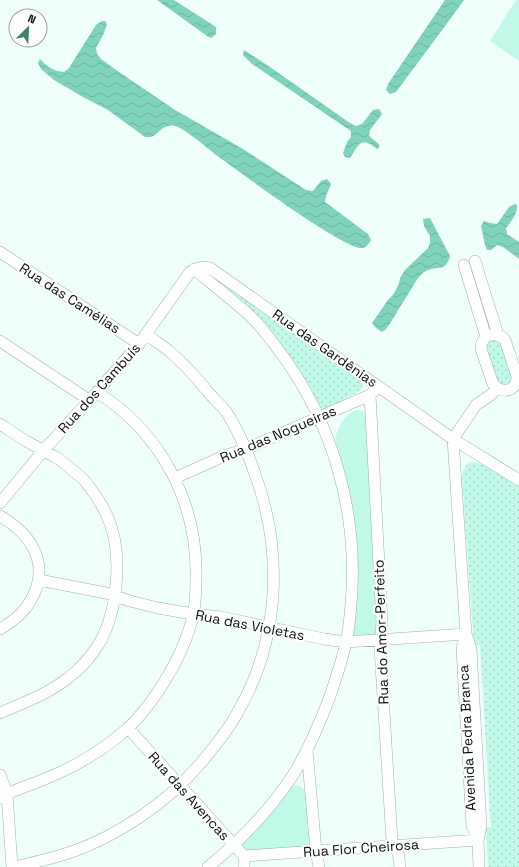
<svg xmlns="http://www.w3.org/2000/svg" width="519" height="867" font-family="'Space Grotesk',sans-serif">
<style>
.grass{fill:url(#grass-dots)}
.green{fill:#c2faea}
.water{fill:url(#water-waves)}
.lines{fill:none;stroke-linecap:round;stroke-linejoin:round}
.minor-casing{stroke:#9db1ab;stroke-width:12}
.minor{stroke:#fff;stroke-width:11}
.labels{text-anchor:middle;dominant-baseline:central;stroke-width:4;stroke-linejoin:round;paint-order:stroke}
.street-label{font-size:14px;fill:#070e0c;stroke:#fff}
</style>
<defs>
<pattern id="grass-dots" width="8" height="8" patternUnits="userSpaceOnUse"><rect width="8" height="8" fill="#c2faea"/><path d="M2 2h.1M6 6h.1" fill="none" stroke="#a5d5c8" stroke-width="1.8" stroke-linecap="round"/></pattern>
<pattern id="water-waves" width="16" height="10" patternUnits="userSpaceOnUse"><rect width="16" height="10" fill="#7fd3bd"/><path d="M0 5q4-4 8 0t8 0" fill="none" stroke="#6cb4a1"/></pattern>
</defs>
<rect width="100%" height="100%" fill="#effffa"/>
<path class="grass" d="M225 286 360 379 363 382C363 387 361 389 358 392L326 409 318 408 248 310Z
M494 339 501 343 512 377 511 382 504 386 497 382 486 348 487 343Z
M474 462 485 465 519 487V867H488L486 828 491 827 480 645H474L462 479 463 471 468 463Z"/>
<path class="green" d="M516 0H519V61L490 41Z
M357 410 363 411 367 416 378 634 353 638 352 636 355 613 358 580 357 551 335 438C339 426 344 414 357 410Z
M295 785 302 787 307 793 311 848 245 852 239 845 289 788Z"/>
<path class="water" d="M157 0H174L216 27V34L211 38 207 36Z
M445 0H464L451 18 396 92 390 94 386 90 388 84Z
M102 21H105L107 24 104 33 96 48 97 54 101 59 119 72 175 110 243 149 306 190 313 191 321 181 327 179 331 184 326 196 325 202 368 234 371 240C369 243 367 247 363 248 347 252 234 168 215 154 206 147 184 128 175 126 162 123 159 135 151 137 149 137 147 137 145 137L108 110 83 97 54 80 41 69 38 63 40 59C47 67 54 71 64 72L69 68 96 25Z
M244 50 267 65 350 123 356 126 362 124 373 110 379 109 382 114 370 130 369 136 379 144V148L377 149C360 135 359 145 350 158L345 157 343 153 347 142 351 137V131L252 64 243 55Z
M515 204 517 205C518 213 511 222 506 228L507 234 519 242V259L503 247 497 245 491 250H487L485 245 481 226 484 221 490 223 497 224 509 207Z
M430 218 450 256C446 271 440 266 428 270 423 272 421 275 418 278L389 325 385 330 382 332 376 328 372 323 388 300 393 295 399 284 400 278 405 270 428 248 430 243V236L424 226 423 219Z"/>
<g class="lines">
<g class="minor-casing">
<path id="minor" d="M0 252 139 344
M475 261 498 335
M464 265 486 337
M194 269C212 284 230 298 248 314 259 324 268 336 277 348 333 421 359 513 351 604 350 617 349 630 346 642 342 662 335 681 329 699 319 725 308 751 293 775 270 810 240 841 208 867
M494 334 502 337 505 340 517 376C517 391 503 395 493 384L481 349C481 340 485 336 494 334Z
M0 341 89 400
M370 395 382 622 380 648 392 841C394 846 397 849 398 854 400 858 399 863 400 867
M0 424C9 430 19 437 28 442 37 447 46 452 55 457 61 460 67 465 72 470 76 473 80 476 84 480 93 491 102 504 108 518 123 552 118 610 100 642 92 656 80 669 68 678 48 694 23 703 0 713
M453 439 466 634 462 649 472 826 478 840
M453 439 476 405 492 394 496 388
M175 478 224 456 246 449 370 395 375 390
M0 503 43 451 97 392 139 344 190 272C196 268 203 266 210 268L453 439 519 480
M0 516C28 532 48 558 35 592 27 610 17 619 0 629
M39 580 106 593 130 601 158 608 193 614 221 617 324 639 346 642 466 634
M466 634 471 649 481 826 478 840 479 867
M128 728 244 856V867
M307 750 316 851 319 867
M0 775 7 794 12 867
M0 798C14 789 32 785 47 778 77 766 103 750 127 729 155 703 185 653 193 615 196 603 196 590 196 579 198 502 161 433 97 392
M244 856 478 840
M15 867C35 862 55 858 74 851 97 843 119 831 140 817 164 801 187 780 205 758 218 742 231 726 240 708 280 637 283 550 255 474 248 453 239 432 227 413 222 406 214 399 208 392 196 377 183 363 169 351 162 345 153 340 146 334"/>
</g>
<use href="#minor" class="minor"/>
</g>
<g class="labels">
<g class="street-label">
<text transform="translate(70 298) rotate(33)">Rua das Camélias</text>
<text transform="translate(325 348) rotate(35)">Rua das Gardênias</text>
<text transform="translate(99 388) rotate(-48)">Rua dos Cambuís</text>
<text transform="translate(278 434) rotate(-23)">Rua das Nogueiras</text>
<text transform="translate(250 625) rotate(11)">Rua das Violetas</text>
<text transform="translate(381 632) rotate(-92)">Rua do Amor-Perfeito</text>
<text transform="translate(467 738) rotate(-93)">Avenida Pedra Branca</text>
<text transform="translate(189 796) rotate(48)">Rua das Avencas</text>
<text transform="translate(361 848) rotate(-4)">Rua Flor Cheirosa</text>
</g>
</g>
<g transform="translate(28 28) rotate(24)"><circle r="19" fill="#ffffff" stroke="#9c9f9e"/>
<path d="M0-3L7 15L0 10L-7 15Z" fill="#3f8171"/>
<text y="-6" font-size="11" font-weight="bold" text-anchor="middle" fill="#070e0c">N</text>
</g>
</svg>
